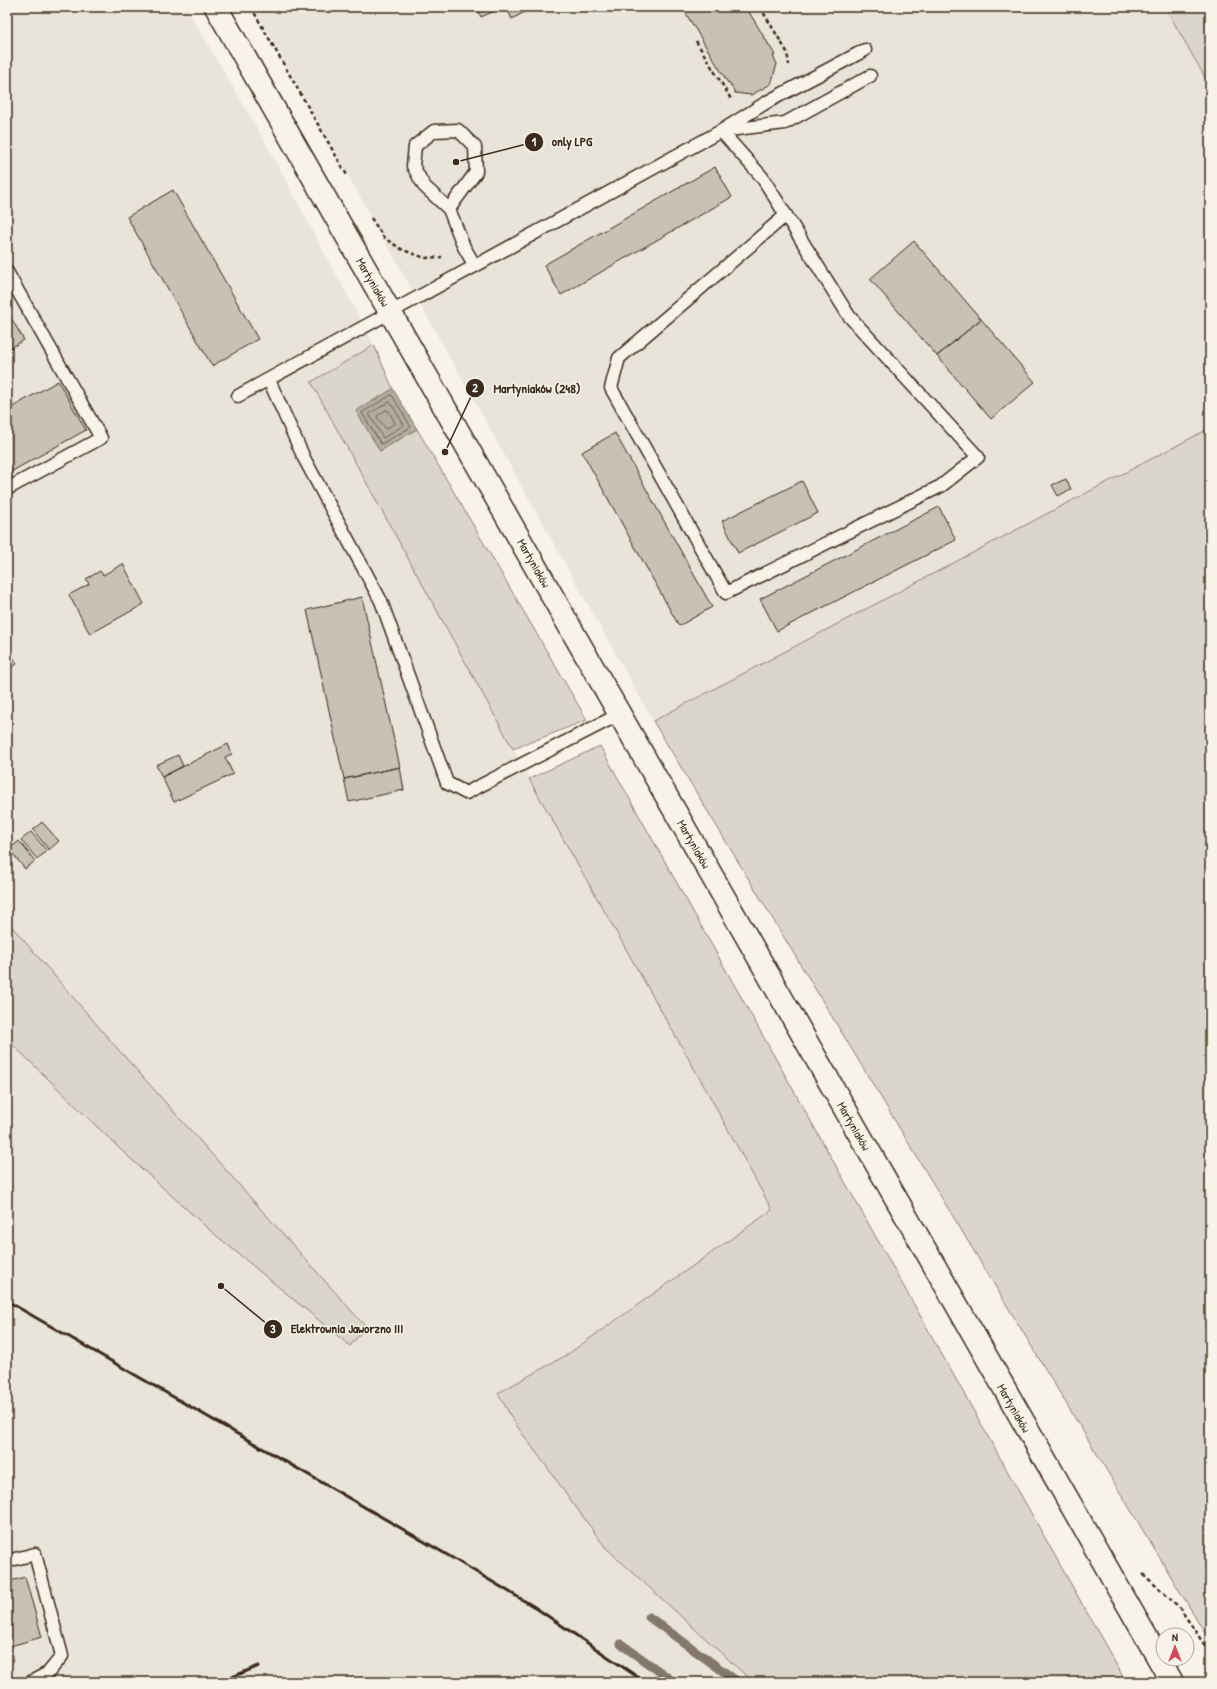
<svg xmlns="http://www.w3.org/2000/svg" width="1217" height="1689" font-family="'Patrick Hand',sans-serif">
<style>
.built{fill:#e9e4d9}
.green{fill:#dbd6cb;stroke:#8b8074}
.water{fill:#b4aca0;stroke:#84786c}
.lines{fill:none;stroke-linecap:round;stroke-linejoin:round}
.shore{stroke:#6b5e52;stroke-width:1}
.stream{stroke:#84786c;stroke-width:9}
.building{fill:#c8c1b6;stroke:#3b2a1e}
.lane-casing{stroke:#3b2a1e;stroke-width:15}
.secondary-casing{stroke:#3b2a1e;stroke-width:25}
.path{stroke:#3b2a1e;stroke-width:2.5;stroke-dasharray:4 3;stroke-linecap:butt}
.lane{stroke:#f7f3e8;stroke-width:12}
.secondary{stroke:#f7f3e8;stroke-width:22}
.rail{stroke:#3b2a1e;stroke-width:3}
.labels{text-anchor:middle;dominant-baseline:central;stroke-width:3;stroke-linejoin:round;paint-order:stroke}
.street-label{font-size:12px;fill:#3b2a1e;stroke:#f7f3e8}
.leader{fill:none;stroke:#3b2a1e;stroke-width:1.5}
.callout-dot{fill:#3b2a1e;stroke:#f7f3e8;stroke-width:1.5}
.mark-label{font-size:12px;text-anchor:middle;font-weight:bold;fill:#fff}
.callout-label{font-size:13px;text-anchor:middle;font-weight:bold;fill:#3b2a1e;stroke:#f7f3e8;stroke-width:3;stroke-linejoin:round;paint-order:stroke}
</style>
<rect width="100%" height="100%" fill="#f7f3e8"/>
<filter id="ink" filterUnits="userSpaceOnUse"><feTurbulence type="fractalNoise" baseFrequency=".025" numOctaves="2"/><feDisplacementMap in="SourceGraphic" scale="8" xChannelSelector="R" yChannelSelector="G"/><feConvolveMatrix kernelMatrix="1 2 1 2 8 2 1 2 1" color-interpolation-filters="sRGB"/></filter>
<g filter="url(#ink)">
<path class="built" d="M7 7H186L264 140 374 345 311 382 513 749 708 1093 772 1210 568 1354 498 1393 753 1682H7Z
M254 7H1165L1210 86V428L653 721Z"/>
<path class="green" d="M1165 7H1210V86Z
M374 345 393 389 356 411 380 451 417 429 587 720 513 749 311 382Z
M1210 428V1641L653 721Z
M600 746 1126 1682H753L605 1547 514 1422 498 1393 568 1354 772 1210 708 1093 529 779Z
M7 921 117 1048 366 1327 350 1346 212 1232 121 1150 7 1039Z"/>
<path class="water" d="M393 389 417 429 380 451 356 411Z"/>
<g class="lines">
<path class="shore" d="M392 395 411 427 381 444 362 413Z
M390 402 404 425 383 438 369 414Z
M386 410 389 411 395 423 386 429 377 417Z"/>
<path class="stream" d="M649 1617 738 1682
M621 1644 674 1682"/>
</g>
<path class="building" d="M476 7H496L497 10 481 17Z
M506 7H534L512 19Z
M682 7H746L775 55 773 56 777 64 771 84 751 95 735 93 729 82 728 83Z
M715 167 732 197 561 295 544 265Z
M173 190 258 339 212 366 127 217Z
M914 241 981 319 937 356 870 279Z
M7 311 24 340 7 350Z
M981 319 1035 382 991 419 937 356Z
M58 381 86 430 7 474V410Z
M615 433 712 607 679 626 582 452Z
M1066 479 1071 489 1058 496 1052 485Z
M802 481 818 513 738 553 722 521Z
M939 507 956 540 777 631 760 599Z
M123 564 144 604 90 634 69 595 89 584 86 579 100 571 103 575Z
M362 597 400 767 344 779 307 610Z
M7 646 17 664 7 670Z
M228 744 232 754 225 757 233 774 174 802 162 777Z
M178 755 183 766 162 777 156 765Z
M400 767 404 790 349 802 344 779Z
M42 822 59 841 49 850 33 830Z
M31 832 47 851 37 859 21 840Z
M19 841 35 861 25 869 9 849Z
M25 1577 42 1637 7 1647V1582Z"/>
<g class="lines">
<g class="lane-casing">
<path id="lane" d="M449 209 476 172 475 147 458 130 434 131 415 146 413 166 424 186 449 209 464 247 475 266
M786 215 619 358 611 388 726 593 941 486 978 457 849 316 762 177 721 131 767 102 865 50
M7 272 101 438 7 489
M269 380 304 458 381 601 447 783 466 793 620 714
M238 396 721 131 785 123 870 76
M7 1561 35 1554 62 1656 48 1673 31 1682"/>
</g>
<g class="secondary-casing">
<path id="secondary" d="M216 7 1172 1682"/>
</g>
<path class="path" d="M251 7 348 177
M760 7 787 52 789 65
M696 41 731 99
M371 218 384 238 403 250 425 258 442 257
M1143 1574 1179 1607 1210 1653"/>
<use href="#lane" class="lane"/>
<use href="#secondary" class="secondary"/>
<path class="rail" d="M7 1301 444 1553 533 1606 645 1682
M220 1682 259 1666"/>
</g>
</g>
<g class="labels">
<g class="street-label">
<text transform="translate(373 282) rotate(60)">Martyniaków</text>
<text transform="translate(534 563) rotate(60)">Martyniaków</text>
<text transform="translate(694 844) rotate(60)">Martyniaków</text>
<text transform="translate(854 1126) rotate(60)">Martyniaków</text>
<text transform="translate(1014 1408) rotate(60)">Martyniaków</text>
</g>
</g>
<path class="leader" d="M456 162L534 142M445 452L475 388M221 1286L273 1329"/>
<g class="callout-dot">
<circle cx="456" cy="162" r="4"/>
<circle cx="445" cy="452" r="4"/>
<circle cx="221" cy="1286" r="4"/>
<circle cx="534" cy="142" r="10"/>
<circle cx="475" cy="388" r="10"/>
<circle cx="273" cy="1329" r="10"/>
</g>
<g class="mark-label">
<text x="534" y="146">1</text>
<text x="475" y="392">2</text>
<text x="273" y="1333">3</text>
</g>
<g class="callout-label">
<text x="572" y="146">only LPG</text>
<text x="537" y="393">Martyniaków (248)</text>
<text x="347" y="1333">Elektrownia Jaworzno III</text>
</g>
<rect width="1217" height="1689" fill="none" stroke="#f7f3e8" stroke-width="24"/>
<rect x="12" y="12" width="1193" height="1665" fill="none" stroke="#3b2a1e" stroke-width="1.5" filter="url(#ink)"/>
<g transform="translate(1175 1647)"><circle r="19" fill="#f7f3e8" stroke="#aca397"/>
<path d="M0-3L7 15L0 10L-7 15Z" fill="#d1495b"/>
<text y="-6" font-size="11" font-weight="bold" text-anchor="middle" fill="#3b2a1e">N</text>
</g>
</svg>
